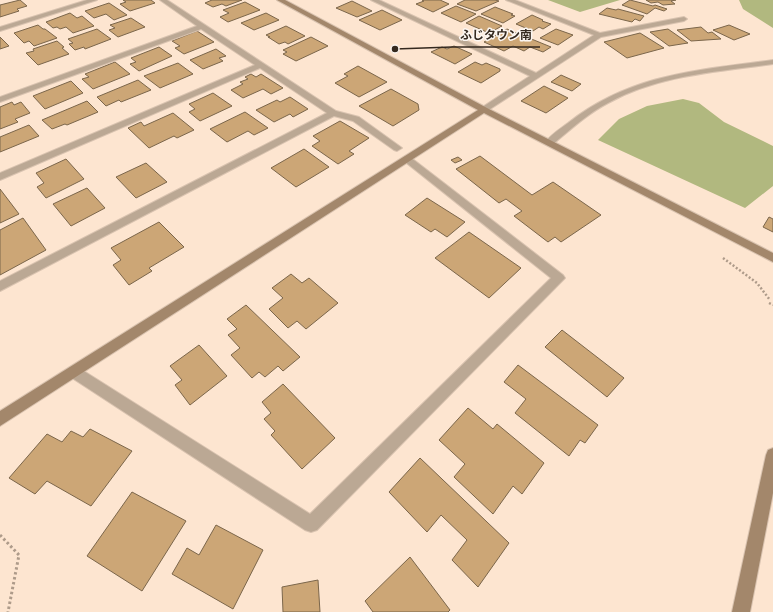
<svg xmlns="http://www.w3.org/2000/svg" width="773" height="612" font-family="'Source Sans 3','Noto Sans JP',sans-serif">
<style>
.forest{fill:#b1b87f}
.building{fill:#cca676;stroke:#7b664b}
.lines{fill:none;stroke-linecap:round;stroke-linejoin:round}
.street-casing{stroke:#d9c3b0;stroke-width:2}
.secondary-casing{stroke:#d9c3b0;stroke-width:2}
.path-far1{stroke:#ae9b8a;stroke-width:2.5;stroke-dasharray:2 2;stroke-linecap:butt}
.path{stroke:#ae9b8a;stroke-width:3;stroke-dasharray:2.5 2.5;stroke-linecap:butt}
.street{fill:#bba894;fill-rule:evenodd}
.secondary{fill:#a3876b;fill-rule:evenodd}
.leader{fill:none;stroke:#34291f;stroke-width:1.5}
.callout-dot{fill:#34291f;stroke:#fcf6f1;stroke-width:1.5}
.callout-label{font-size:12px;text-anchor:middle;font-weight:bold;fill:#34291f;stroke:#fcf6f1;stroke-width:3;stroke-linejoin:round;paint-order:stroke}
</style>
<rect width="100%" height="100%" fill="#fde5d0"/>
<path class="forest" d="M548 0H620L580 12Z
M739 0H773V28L743 9Z
M683 99 699 103 724 122 773 146V186L745 208 598 140 619 119 647 106Z"/>
<path class="building" d="M20 0 27 6 17 9 19 11 0 17V5Z
M123 0H151L155 3 130 11 120 4 126 2Z
M212 0H242L226 6 222 4 213 7 205 3Z
M422 0H440L449 4 433 12 416 4 424 1Z
M465 0H495L499 1 476 11 457 4Z
M630 0 653 6 655 5 667 9 664 11 655 8 647 14 622 5Z
M646 0H676L671 1 675 4 663 5 658 2 651 3Z
M352 1 372 11 357 17 336 8Z
M245 2 260 10 228 22 220 17 229 13 223 10Z
M109 3 127 15 114 20 106 14 94 18 85 11Z
M456 6 476 14 461 22 441 13Z
M495 7 513 14 511 15 515 16 503 23 481 14Z
M607 8 616 10 618 9 644 16 640 21 635 19 632 22 599 14Z
M382 10 402 20 380 30 359 20Z
M70 13 77 18 82 16 94 26 73 33 66 27 60 29 57 27 53 28 46 22Z
M266 13 279 20 254 30 241 23Z
M532 15 543 20 542 21 551 24 543 29 539 27 533 31 516 24Z
M479 16 502 26 489 33 466 23Z
M131 18 145 27 118 37 109 30 115 28 110 25Z
M38 25 43 29H45L57 38 34 46 29 41 24 43 14 33Z
M729 25 750 34 734 40 713 30Z
M286 26 305 36 288 44 285 42 279 44 268 37H270L266 35Z
M701 27 708 33 712 32 721 39 691 41 677 30Z
M97 29 111 39 85 49 84 47 75 50 69 44 73 43 68 39Z
M507 29 551 47 543 52 530 47 524 51 513 46 504 51 484 42Z
M556 29 573 35 558 45 540 38Z
M668 29 688 43 669 46 650 32Z
M197 31 214 42 184 54 175 48 180 46 172 41Z
M640 33 664 48 627 58 604 42Z
M0 37 9 46 0 49Z
M311 37 328 46 296 61 283 54 287 52 283 50Z
M57 41 64 47 62 48 69 54 38 65 26 53 34 51 33 49Z
M454 46 472 54 455 64 431 52 442 47 447 49Z
M159 47 172 56 139 71 130 64 136 62 131 58Z
M216 49 226 56 219 58 223 61 203 69 190 60Z
M115 62 130 74 93 89 82 79 89 77 85 74Z
M475 62 482 65 486 63 500 69V71L481 83 458 72Z
M178 63 193 74 160 88 144 76Z
M358 66 387 82 359 97 335 83 348 76 344 74Z
M251 74 256 77 261 74 283 88 271 94 263 89 243 98 231 90 243 84 240 82 248 79 245 77Z
M561 75 581 84 572 91 551 82Z
M138 80 151 90 121 102 119 100 106 106 97 97Z
M71 81 83 93 45 109 33 96Z
M544 86 568 98 546 113 521 101Z
M391 89 418 104 419 110 393 126 359 106Z
M213 93 232 106 200 121 189 112 195 109 189 104Z
M290 97 308 109 293 117 290 114 274 122 256 110 277 100 280 102Z
M87 101 98 112 67 125 65 124 52 129 42 120Z
M12 102 14 105 21 102 30 113 15 119 18 122 0 129V107Z
M245 112 268 128 254 135 248 131 227 142 210 129Z
M173 113 194 130 177 138 174 136 149 148 128 128 141 122 144 126Z
M340 121 369 138 349 151 354 154 338 164 312 146 320 141 313 136Z
M29 125 39 136 0 152V137Z
M304 149 329 167 296 187 271 168Z
M480 156 532 195 553 182 601 215 561 242 555 237 548 242 514 216 522 211 506 199 499 203 456 169Z
M458 157 462 160 455 163 451 160Z
M66 159 84 179 46 198 37 187 44 183 36 173Z
M146 163 167 182 136 198 116 177Z
M87 188 105 208 71 226 53 204Z
M0 189 19 214 0 223Z
M427 198 465 222 447 237 435 229 431 232 405 215Z
M769 217 773 219V232L763 227Z
M23 218 46 250 0 275V230Z
M159 222 184 247 149 268 152 271 129 285 113 265 121 260 111 248Z
M469 232 521 268 489 298 435 258Z
M291 274 302 283 309 278 338 303 306 329 297 321 288 328 269 309 283 298 272 288Z
M246 305 300 357 283 371 278 366 265 377 259 372 252 378 231 355 240 348 228 335 237 329 227 319Z
M562 330 624 378 607 397 545 347Z
M199 345 227 376 190 405 175 385 182 380 170 366Z
M518 365 598 425 585 443 580 440 569 456 515 413 526 399 504 382Z
M283 384 335 438 302 469 271 435 275 431 264 419 271 413 262 402Z
M468 408 493 429 497 424 544 463 522 494 513 486 493 514 454 477 465 464 439 440Z
M90 429 132 451 91 506 47 481 35 494 9 478 47 434 62 442 71 431 83 437Z
M420 458 509 543 478 587 452 560 467 540 441 515 427 532 389 492Z
M132 492 186 521 142 591 87 556Z
M216 525 263 550 233 609 172 574 187 548 199 555Z
M410 557 450 610 448 612H373L365 601Z
M318 580 320 612H283L282 587Z"/>
<g class="lines">
<g class="street-casing">
<path id="street" d="M87 0H97L0 31V27Z
M160 0H167L336 111 359 117 402 148 397 151 394 150 353 121 334 116 0 291V281L327 113 260 68 0 180V173L255 65 201 29 0 102V97L197 26Z
M371 0H379L536 73 594 35 506 0H515L600 33 684 17 687 19 684 21 601 37 484 113 481 112 480 110 481 108 530 76Z
M773 60V64C717 72 659 75 608 103 587 114 570 130 552 145L549 146 545 143C550 135 560 129 568 123 630 74 698 70 773 60Z
M407 156 410 157 563 275 565 278 317 530 311 532 305 530 69 376 67 372 69 368 74 366 79 368 310 514 551 278 404 161 402 159 404 157Z"/>
</g>
<g class="secondary-casing">
<path id="secondary" d="M277 0H285L487 108 773 253V262L484 113 0 426V411L478 110Z
M773 448V493L750 612H732L766 455 768 450Z"/>
</g>
<path class="path-far1" d="M723 258 757 283 770 300
M769 303 773 305"/>
<path class="path" d="M0 535 19 555 8 612"/>
<use href="#street" class="street"/>
<use href="#secondary" class="secondary"/>
</g>
<path class="leader" d="M395 49L452 47H540"/>
<circle class="callout-dot" cx="395" cy="49" r="4"/>
<g class="callout-label">
<text x="496" y="39">ふじタウン南</text>
</g>
</svg>
